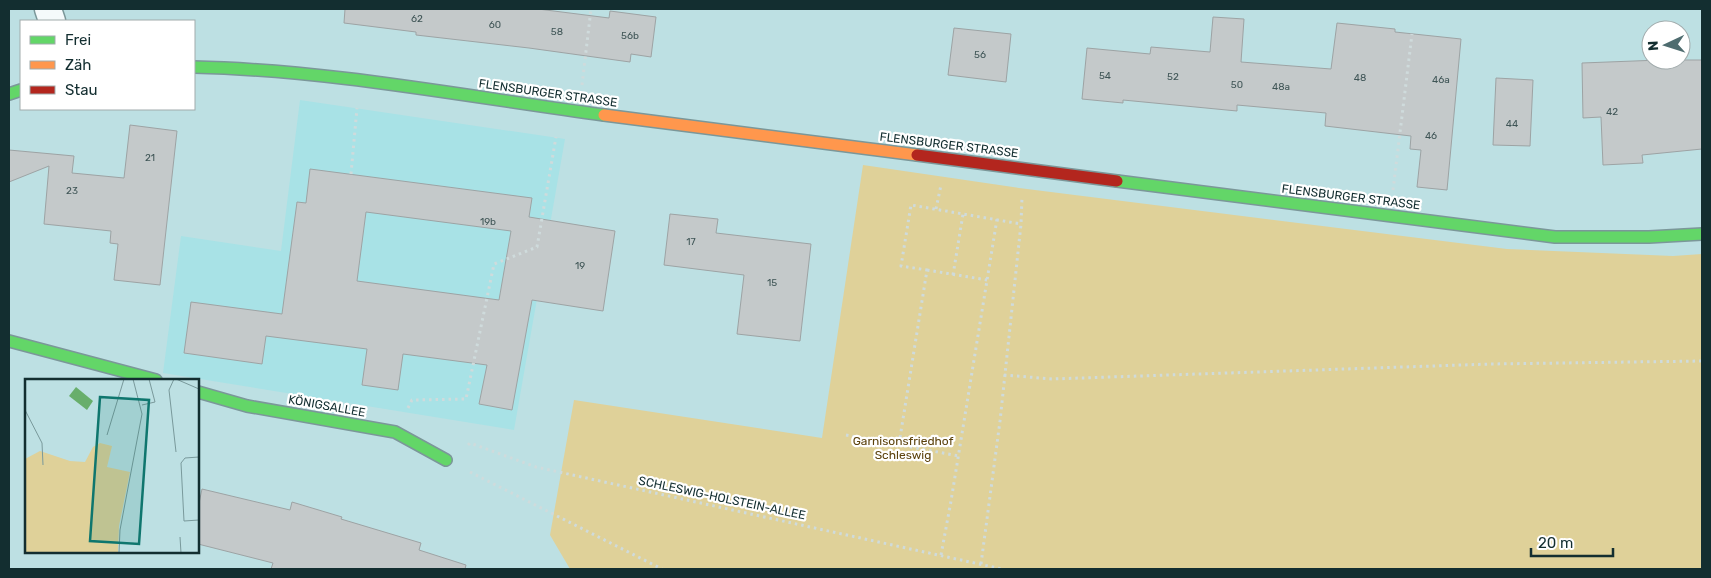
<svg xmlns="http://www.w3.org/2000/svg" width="1711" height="578" font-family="Rubik,sans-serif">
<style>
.built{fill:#a8e2e6}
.green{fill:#dfd199}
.building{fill:#c4c9ca;stroke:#9da3a4;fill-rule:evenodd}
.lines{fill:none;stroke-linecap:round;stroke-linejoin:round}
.street-casing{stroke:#7b9799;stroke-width:29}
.fast-casing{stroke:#7b9799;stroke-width:14}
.slow-casing{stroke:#7b9799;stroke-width:14}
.jam-casing{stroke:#7b9799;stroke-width:14}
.path{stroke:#cfdbdc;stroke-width:3;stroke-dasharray:2.5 4;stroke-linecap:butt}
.street{stroke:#f5fafb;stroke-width:26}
.fast{stroke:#63d668;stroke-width:11}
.slow{stroke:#ff974d;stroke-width:11}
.jam{stroke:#b3261e;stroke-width:11}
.labels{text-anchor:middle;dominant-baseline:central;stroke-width:4.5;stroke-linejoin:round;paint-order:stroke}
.number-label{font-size:10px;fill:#3f5556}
.street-label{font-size:12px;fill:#132e30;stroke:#fff}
.park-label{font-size:12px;fill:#5c420d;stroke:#fff}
.inset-road{fill:none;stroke:#79999b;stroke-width:1}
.view{fill:#0f766e;fill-opacity:0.15;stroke:#0f766e;stroke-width:2.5}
.inset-edge{fill:none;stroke:#132e30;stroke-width:2.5}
</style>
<rect width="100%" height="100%" fill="#bde0e3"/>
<path class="built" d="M300 100 565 139 514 430 163 373 181 236 281 251Z"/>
<path class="green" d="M863 165 1019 188 1507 249 1673 256 1702 254V569H570L550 535 574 400 822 438Z"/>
<path class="building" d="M345 9H538L609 18 610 11 656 17 651 57 631 54 630 62 529 48 416 35V32L344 23Z
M1213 17 1244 19 1241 62 1331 69 1337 23 1395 29V32L1461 39 1447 190 1417 187 1421 150 1410 149 1411 136 1325 126 1326 113 1237 105V111L1123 100V103L1082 99 1087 48 1150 54 1151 47 1210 52Z
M954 28 1011 34 1006 82 948 75Z
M1660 60H1702V149L1642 155 1643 163 1603 165 1601 117 1583 118 1582 63Z
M1496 78 1533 80 1530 146 1493 145Z
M130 125 177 131 160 285 114 280 118 244 110 243 111 231 44 224 49 166 9 182V150L74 156 72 173 124 178Z
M310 169 532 198 529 217 615 231 603 311 532 300 512 410 479 404 487 365 403 354 398 390 362 385 367 349 266 336 262 364 184 353 191 302 282 314 297 202 306 203ZM366 212 511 231 499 300 357 281Z
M670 214 718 219 716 233 811 244 800 341 737 334 744 275 664 265Z
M202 489 290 510 292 502 342 517 341 519 421 543 419 550 466 565 465 569H271L273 563 198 544V508Z"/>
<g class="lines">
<g class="street-casing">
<path id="street" d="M48 9 52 21"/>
</g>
<g class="fast-casing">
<path id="fast" d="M194 67C331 70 468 97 604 115
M9 94 21 90
M1117 181 1555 237H1649L1702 234
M9 341 156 380
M198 392 247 406 395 432 446 460"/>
</g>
<g class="slow-casing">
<path id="slow" d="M604 115 917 155"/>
</g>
<g class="jam-casing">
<path id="jam" d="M917 155 1117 181"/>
</g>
<path class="path" d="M582 85 591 9
M351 174 357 108
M1393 190 1412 34
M936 209 941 185
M927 270 987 280
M953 275 963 214
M1004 375 1052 379 1491 364 1702 361
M408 408 412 400 466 399 494 264 537 247 556 137
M846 435 959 456
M899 444 927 270 901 266 911 205 1021 224
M468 445 470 443 536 467 1002 569
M470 472 662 569
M941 555 951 501 997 219
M981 564 1000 421 1021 224 1022 197"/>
<use href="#street" class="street"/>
<use href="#fast" class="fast"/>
<use href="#slow" class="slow"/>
<use href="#jam" class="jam"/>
</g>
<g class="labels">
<g class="number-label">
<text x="417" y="19">62</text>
<text x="495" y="25">60</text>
<text x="557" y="32">58</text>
<text x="630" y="36">56b</text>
<text x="980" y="55">56</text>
<text x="1105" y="76">54</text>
<text x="1173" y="77">52</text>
<text x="1360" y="78">48</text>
<text x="1441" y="80">46a</text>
<text x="1237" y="85">50</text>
<text x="1281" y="87">48a</text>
<text x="1612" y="112">42</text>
<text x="1512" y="124">44</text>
<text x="1431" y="136">46</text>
<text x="150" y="158">21</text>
<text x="72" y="191">23</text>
<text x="488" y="222">19b</text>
<text x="691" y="242">17</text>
<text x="580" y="266">19</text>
<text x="772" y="283">15</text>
</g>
<g class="street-label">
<text transform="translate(548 93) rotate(8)">FLENSBURGER STRASSE</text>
<text transform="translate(949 145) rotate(7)">FLENSBURGER STRASSE</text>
<text transform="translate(1351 197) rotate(7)">FLENSBURGER STRASSE</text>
<text transform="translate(327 406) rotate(10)">KÖNIGSALLEE</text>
<text transform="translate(722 498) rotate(12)">SCHLESWIG-HOLSTEIN-ALLEE</text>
</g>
<g class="park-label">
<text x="903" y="441">Garnisonsfriedhof<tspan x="903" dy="14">Schleswig</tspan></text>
</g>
</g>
<g transform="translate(25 379)">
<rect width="174" height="174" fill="#bde0e3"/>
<path d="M75 64 87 67 82 88 105 93 94 147 93 174H0V80L15 72 45 82 60 83 68 68Z" fill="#dfd199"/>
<path d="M51 8 68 22 62 31 44 17Z" fill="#68ae6b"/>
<path class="inset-road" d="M149 0 144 11 151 73M151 0 174 10M117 26 130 23 124 0M0 31 17 64 18 86M82 56 99 0M174 78 160 79 156 84 159 142 174 141M155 158 156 174M94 174 95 151 117 35 108 0"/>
<path class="view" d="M75 18 124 21 114 165 65 162Z"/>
<rect width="174" height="174" class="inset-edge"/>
</g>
<rect width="1711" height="578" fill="none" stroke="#132e30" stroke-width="20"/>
<rect x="20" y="20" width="175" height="90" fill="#ffffff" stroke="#a1abac"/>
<rect x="30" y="36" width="25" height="8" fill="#63d668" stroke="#a1abac"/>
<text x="65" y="45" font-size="15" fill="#132e30">Frei</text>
<rect x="30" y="61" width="25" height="8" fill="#ff974d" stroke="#a1abac"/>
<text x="65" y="70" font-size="15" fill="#132e30">Zäh</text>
<rect x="30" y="86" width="25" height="8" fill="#b3261e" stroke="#a1abac"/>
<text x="65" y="95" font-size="15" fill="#132e30">Stau</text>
<g transform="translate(1666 45) rotate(266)"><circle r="24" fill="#ffffff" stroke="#a1abac"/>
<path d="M0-4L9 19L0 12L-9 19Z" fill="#4e6c6f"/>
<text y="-8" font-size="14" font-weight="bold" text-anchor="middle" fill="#132e30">N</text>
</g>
<path d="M1531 548v8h82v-8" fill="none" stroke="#132e30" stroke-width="2.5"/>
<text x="1538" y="548" font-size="15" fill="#132e30" stroke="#ffffff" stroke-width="4" paint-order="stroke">20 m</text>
</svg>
